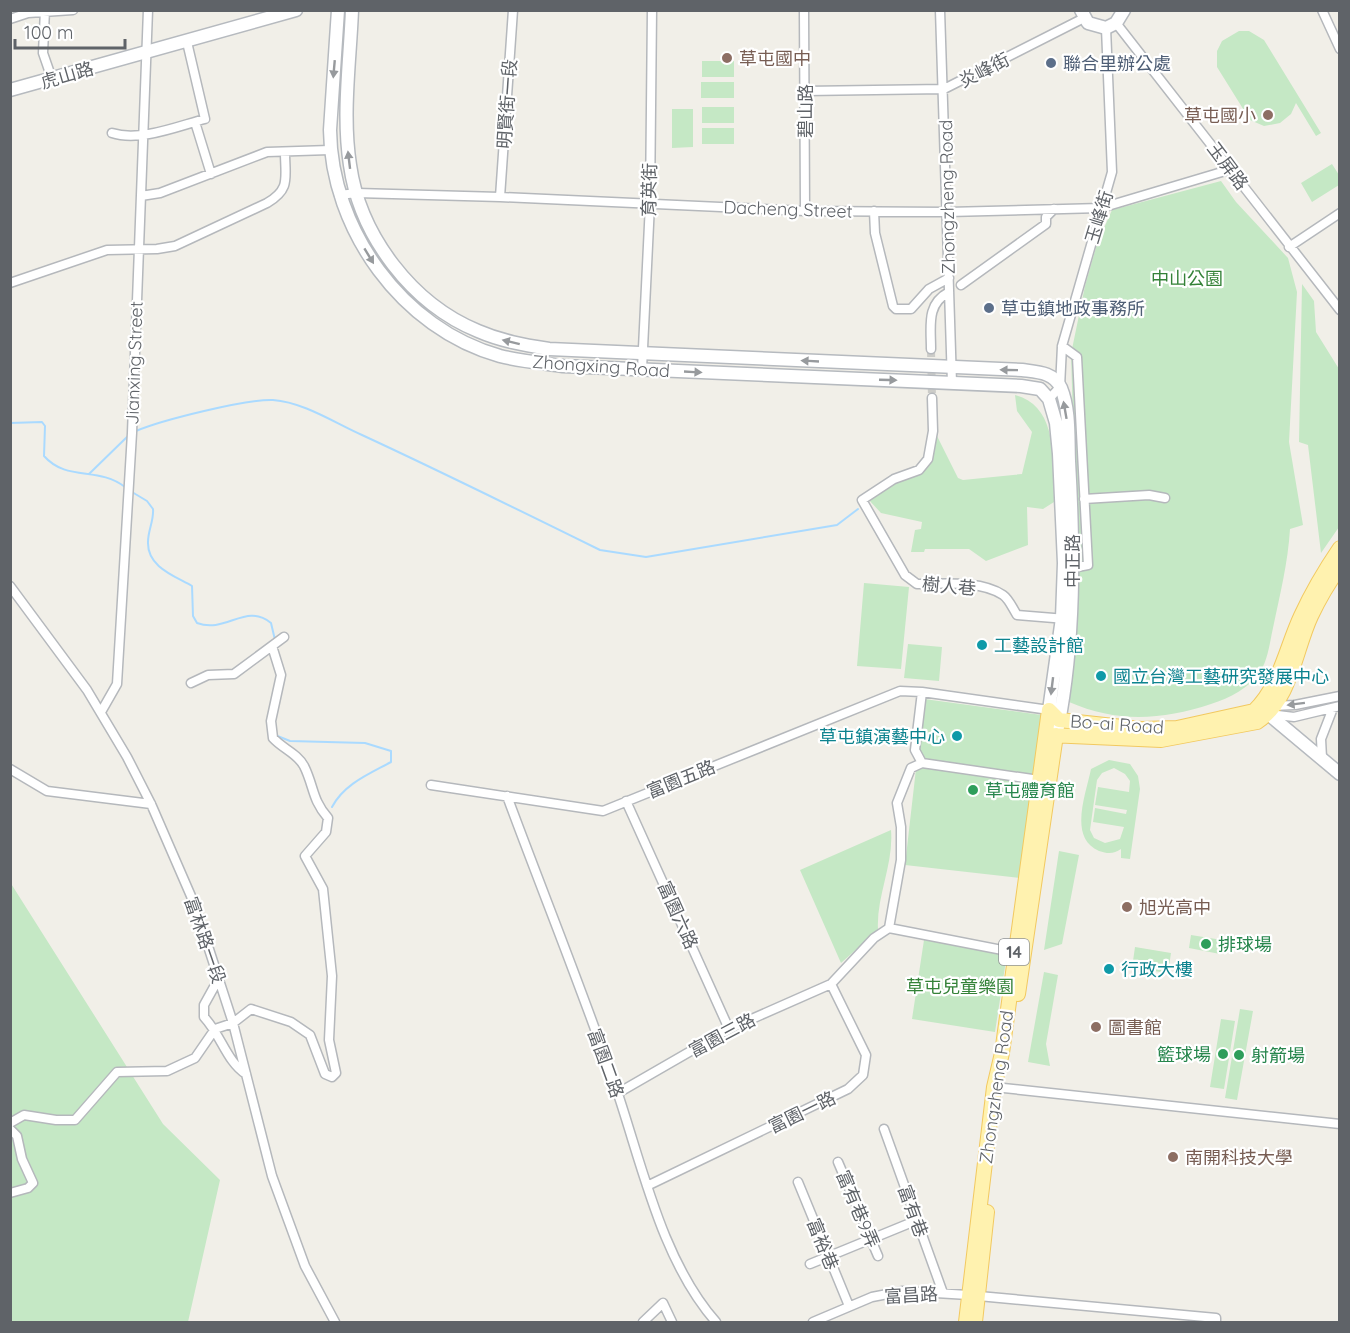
<svg xmlns="http://www.w3.org/2000/svg" width="1350" height="1333" font-family="Quicksand,'Noto Sans TC',sans-serif">
<style>
.green{fill:#c5e8c5;fill-rule:evenodd}
.lines{fill:none;stroke-linecap:round;stroke-linejoin:round}
.stream{stroke:#aadaff;stroke-width:2}
.street-tunnel{stroke:#ccccc8;stroke-width:8;stroke-dasharray:8 4;stroke-linecap:butt}
.street-casing{stroke:#b5b8bc;stroke-width:11}
.secondary-casing{stroke:#b6babf;stroke-width:15}
.primary-casing{stroke:#f2c960;stroke-width:16}
.street{stroke:#fff;stroke-width:8}
.secondary{stroke:#fff;stroke-width:12}
.primary{stroke:#fff2af;stroke-width:14}
.oneway{fill:#979a9d}
.education-dot{fill:#8d6e63;stroke:#fff;stroke-width:2}
.service-dot{fill:#5c6f8a;stroke:#fff;stroke-width:2}
.culture-dot{fill:#0f9aa8;stroke:#fff;stroke-width:2}
.leisure-dot{fill:#2e9e5b;stroke:#fff;stroke-width:2}
.labels{text-anchor:middle;dominant-baseline:central;stroke-width:4.5;stroke-linejoin:round;paint-order:stroke}
.shield{fill:#fff;stroke:#8f9295;stroke-width:1.5}
.shield-label{font-size:16px;font-weight:bold;fill:#5f6368}
.education-label{font-size:18px;fill:#785e54;stroke:#fff;text-anchor:start}
.service-label{font-size:18px;fill:#4e5e75;stroke:#fff;text-anchor:start}
.street-label{font-size:18px;fill:#5f6368;stroke:#fff}
.park-label{font-size:18px;fill:#348238;stroke:#fff}
.culture-label{font-size:18px;fill:#0d838f;stroke:#fff;text-anchor:start}
.leisure-label{font-size:18px;fill:#27864d;stroke:#fff;text-anchor:start}
</style>
<rect width="100%" height="100%" fill="#f1efe8"/>
<path class="green" d="M1239 31H1249L1264 40 1321 133 1316 136 1296 103 1291 114 1280 123 1264 126 1250 120 1217 67V51L1222 41Z
M702 61H734V77H702Z
M701 82H734V98H701Z
M702 107H734V123H702Z
M672 109H693V147L672 148Z
M702 128H734V144H702Z
M1332 164 1339 175V185L1312 202 1301 183Z
M1221 181 1236 202 1288 258 1297 292 1289 442 1303 525 1290 529C1288 563 1280 594 1273 628 1270 641 1268 660 1260 672 1249 688 1230 698 1211 704 1162 720 1117 723 1069 702L1068 693 1078 589 1071 354 1085 286 1097 244 1112 210Z
M1302 284 1314 301 1316 332 1339 369V527L1321 553 1308 445 1299 442Z
M1015 395C1060 406 1053 467 1054 502L1043 509 1027 507 1028 545 986 561 969 549H925L924 552H911L915 530 921 529 922 522 881 513 868 499 925 463 934 430 958 478 963 480 1022 474 1032 432 1017 411Z
M864 583 909 587 901 669 857 666Z
M908 644 942 647 939 681 904 678Z
M924 699 1042 715 1020 878 905 865Z
M1109 760 1130 764 1138 776 1140 789 1130 859 1121 858V849C1114 854 1108 854 1099 851 1068 838 1086 794 1091 769ZM1114 768 1125 774 1130 781 1129 792 1098 787 1095 805 1127 810 1126 814 1095 808 1093 822 1124 827 1120 839 1105 843 1094 838 1090 830 1097 780 1102 773Z
M891 830C894 864 876 897 878 930L841 963 800 870Z
M1059 851 1079 855 1062 944 1044 950Z
M10 882 163 1124 220 1180 188 1322H11Z
M1191 935 1222 940 1220 954 1189 948Z
M924 940 1007 954 995 1032 912 1019Z
M1135 947 1171 953 1168 973 1132 968Z
M1044 972 1058 975 1046 1044 1050 1066 1028 1062Z
M1240 1009 1253 1011 1237 1100 1225 1098Z
M1221 1019 1235 1021 1224 1089 1210 1087Z"/>
<g class="lines">
<path class="stream" d="M10 423 42 422 45 426 44 456C67 482 98 466 125 487
M136 431C162 420 246 399 273 400 303 402 335 423 362 435 442 472 521 511 600 550L646 557 837 525 858 509
M89 474 129 435
M132 492 147 501 153 509C154 521 148 530 148 542 147 567 175 576 192 586L193 616 197 623C226 634 246 602 271 623L275 640
M275 735 290 741 365 743 391 751V762C369 774 344 784 332 807"/>
<path class="street-tunnel" d="M931 349 932 398"/>
<g class="street-casing">
<path id="street" d="M45 10 43 53 52 79
M804 10 805 211
M940 10 952 383
M1322 10 1340 49
M10 19 28 13 73 10
M1116 23 1340 310
M805 91 944 89 1084 18
M195 122 211 174
M112 133C140 142 178 126 205 119L187 42
M339 195 357 193 500 197 805 211 948 212 1101 208 1232 169
M141 196 160 193 267 152 330 150
M500 197 513 10
M874 211 875 233 893 306 896 309H911L929 289 949 278
M1289 247 1340 213
M10 283 107 250 157 249 175 246 267 203C291 189 285 178 285 152
M961 285 1046 224V217L1054 209
M1062 346 1077 357 1088 565 1067 569
M931 349C931 326 926 304 949 292
M642 369 650 204 652 10
M932 398 933 431 928 459 919 470 894 479 862 500 905 575 917 584C943 584 981 580 1003 595 1009 599 1013 609 1017 615L1066 619
M1049 399 1060 387 1062 346 1112 172 1106 28
M1084 499 1149 495 1165 498
M10 586 87 690 127 757 151 804 194 903 233 1023 272 1176 305 1266 335 1322
M191 683 208 675 234 674 284 637
M1272 706 1295 705 1340 696
M101 712 117 684 132 433 148 10
M1269 714 1294 717 1340 706
M1322 758 1321 739 1333 708
M10 769 47 791 151 804
M1039 780 922 763 915 750 922 692 1049 710
M431 785 603 811 900 691 922 692
M507 796C544 896 584 994 618 1094 643 1169 663 1262 716 1322
M626 801 729 1029
M889 928 1018 953
M219 978 204 1005V1017C221 1035 227 1062 246 1074
M994 1087 1340 1124
M618 1093 729 1029 831 984 874 938 889 928 901 860V827L897 803 911 768 922 763
M10 1123 24 1115 56 1120H75L117 1072 167 1071 195 1058 215 1029 233 1023 251 1009 291 1022 310 1035 325 1074 332 1077 336 1073 329 1040 332 976 323 889 305 856 326 832 328 818C312 800 314 786 304 766 297 753 283 749 273 738L271 721 281 675 272 646
M10 1129 17 1136 22 1159 33 1183 28 1188 10 1193
M884 1129 943 1293
M838 1162 878 1256
M798 1182 849 1306
M647 1186 848 1089 863 1075 866 1055 831 984
M810 1264 915 1221
M643 1322 663 1303 672 1322
M813 1322 872 1297 903 1291 968 1295 1216 1318V1322"/>
</g>
<g class="secondary-casing">
<path id="secondary" d="M338 10 330 130C331 229 402 329 500 356 520 361 542 363 563 366L1021 386 1040 389 1049 399 1056 423 1059 454 1064 563 1062 618 1049 710
M352 10C350 61 342 115 350 165 360 236 412 304 478 331 501 341 524 345 549 349L1022 370C1037 372 1054 372 1061 388 1070 410 1068 438 1069 461 1074 550 1075 640 1058 727
M1081 10 1088 23 1106 28 1116 23 1124 10
M10 90 296 10
M1260 707 1340 774"/>
</g>
<g class="primary-casing">
<path id="primary" d="M1049 710 1059 720 1141 729 1177 728 1254 711C1280 686 1286 648 1301 616 1312 592 1325 570 1340 548
M1049 735 1161 740 1257 722C1291 700 1295 650 1311 616 1319 599 1329 582 1340 567
M1018 994 1056 735
M966 1322 994 1087 1002 1053 1049 710
M975 1322 987 1212"/>
</g>
<use href="#street" class="street"/>
<use href="#secondary" class="secondary"/>
<use href="#primary" class="primary"/>
</g>
<defs><path id="oneway-solid" d="M-6-.8H1V-3.2L6.5 0L1 3.2V.8H-6Z" transform="scale(1.5)"/></defs>
<g class="oneway">
<use href="#oneway-solid" transform="translate(334 69) rotate(95)"/>
<use href="#oneway-solid" transform="translate(349 160) rotate(-97)"/>
<use href="#oneway-solid" transform="translate(369 256) rotate(59)"/>
<use href="#oneway-solid" transform="translate(511 342) rotate(-166)"/>
<use href="#oneway-solid" transform="translate(810 361) rotate(-177)"/>
<use href="#oneway-solid" transform="translate(1009 370) rotate(-179)"/>
<use href="#oneway-solid" transform="translate(693 372) rotate(3)"/>
<use href="#oneway-solid" transform="translate(888 380) rotate(2)"/>
<use href="#oneway-solid" transform="translate(1065 410) rotate(-100)"/>
<use href="#oneway-solid" transform="translate(1052 686) rotate(97)"/>
<use href="#oneway-solid" transform="translate(1296 704) rotate(173)"/>
</g>
<g class="education-dot">
<circle cx="727" cy="58" r="6"/>
<circle cx="1268" cy="115" r="6"/>
<circle cx="1127" cy="907" r="6"/>
<circle cx="1096" cy="1027" r="6"/>
<circle cx="1173" cy="1157" r="6"/>
</g>
<g class="service-dot">
<circle cx="1051" cy="63" r="6"/>
<circle cx="989" cy="308" r="6"/>
</g>
<g class="culture-dot">
<circle cx="982" cy="645" r="6"/>
<circle cx="1101" cy="676" r="6"/>
<circle cx="957" cy="736" r="6"/>
<circle cx="1109" cy="969" r="6"/>
</g>
<g class="leisure-dot">
<circle cx="973" cy="790" r="6"/>
<circle cx="1206" cy="944" r="6"/>
<circle cx="1223" cy="1054" r="6"/>
<circle cx="1239" cy="1055" r="6"/>
</g>
<g class="labels">
<rect class="shield" x="999" y="939" width="30" height="26" rx="4.5"/>
<g class="shield-label">
<text x="1014" y="952">14</text>
</g>
<g class="education-label">
<text x="739" y="58">草屯國中</text>
<text x="1256" y="115" text-anchor="end">草屯國小</text>
<text x="1139" y="907">旭光高中</text>
<text x="1108" y="1027">圖書館</text>
<text x="1185" y="1157">南開科技大學</text>
</g>
<g class="service-label">
<text x="1063" y="63">聯合里辦公處</text>
<text x="1001" y="308">草屯鎮地政事務所</text>
</g>
<g class="street-label">
<text transform="translate(984 70) rotate(-27)">炎峰街</text>
<text transform="translate(67 75) rotate(-16)">虎山路</text>
<text transform="translate(507 104) rotate(-86)">明賢街一段</text>
<text transform="translate(805 111) rotate(-90)">碧山路</text>
<text transform="translate(1228 166) rotate(53)">玉屏路</text>
<text transform="translate(649 190) rotate(-89)">育英街</text>
<text transform="translate(947 197) rotate(-91)">Zhongzheng Road</text>
<text transform="translate(788 209) rotate(2)">Dacheng Street</text>
<text transform="translate(1099 217) rotate(-73)">玉峰街</text>
<text transform="translate(134 363) rotate(-88)">Jianxing Street</text>
<text transform="translate(601 366) rotate(4)">Zhongxing Road</text>
<text transform="translate(1072 561) rotate(-90)">中正路</text>
<text transform="translate(949 586) rotate(5)">樹人巷</text>
<text transform="translate(1117 724) rotate(4)">Bo-ai Road</text>
<text transform="translate(681 779) rotate(-22)">富園五路</text>
<text transform="translate(678 915) rotate(66)">富園六路</text>
<text transform="translate(205 940) rotate(71)">富林路一段</text>
<text transform="translate(722 1035) rotate(-28)">富園三路</text>
<text transform="translate(606 1063) rotate(70)">富園二路</text>
<text transform="translate(996 1087) rotate(-82)">Zhongzheng Road</text>
<text transform="translate(802 1112) rotate(-26)">富園一路</text>
<text transform="translate(858 1209) rotate(67)">富有巷9弄</text>
<text transform="translate(913 1211) rotate(70)">富有巷</text>
<text transform="translate(823 1244) rotate(68)">富裕巷</text>
<text transform="translate(911 1295) rotate(-3)">富昌路</text>
</g>
<g class="park-label">
<text x="1187" y="278">中山公園</text>
<text x="960" y="986">草屯兒童樂園</text>
</g>
<g class="culture-label">
<text x="994" y="645">工藝設計館</text>
<text x="1113" y="676">國立台灣工藝研究發展中心</text>
<text x="945" y="736" text-anchor="end">草屯鎮演藝中心</text>
<text x="1121" y="969">行政大樓</text>
</g>
<g class="leisure-label">
<text x="985" y="790">草屯體育館</text>
<text x="1218" y="944">排球場</text>
<text x="1211" y="1054" text-anchor="end">籃球場</text>
<text x="1251" y="1055">射箭場</text>
</g>
</g>
<rect width="1350" height="1333" fill="none" stroke="#5f6368" stroke-width="24"/>
<path d="M15 39v9h110v-9" fill="none" stroke="#5f6368" stroke-width="3"/>
<text x="24" y="39" font-size="18" fill="#5f6368" stroke="#ffffff" stroke-width="4.5" paint-order="stroke">100 m</text>
</svg>
